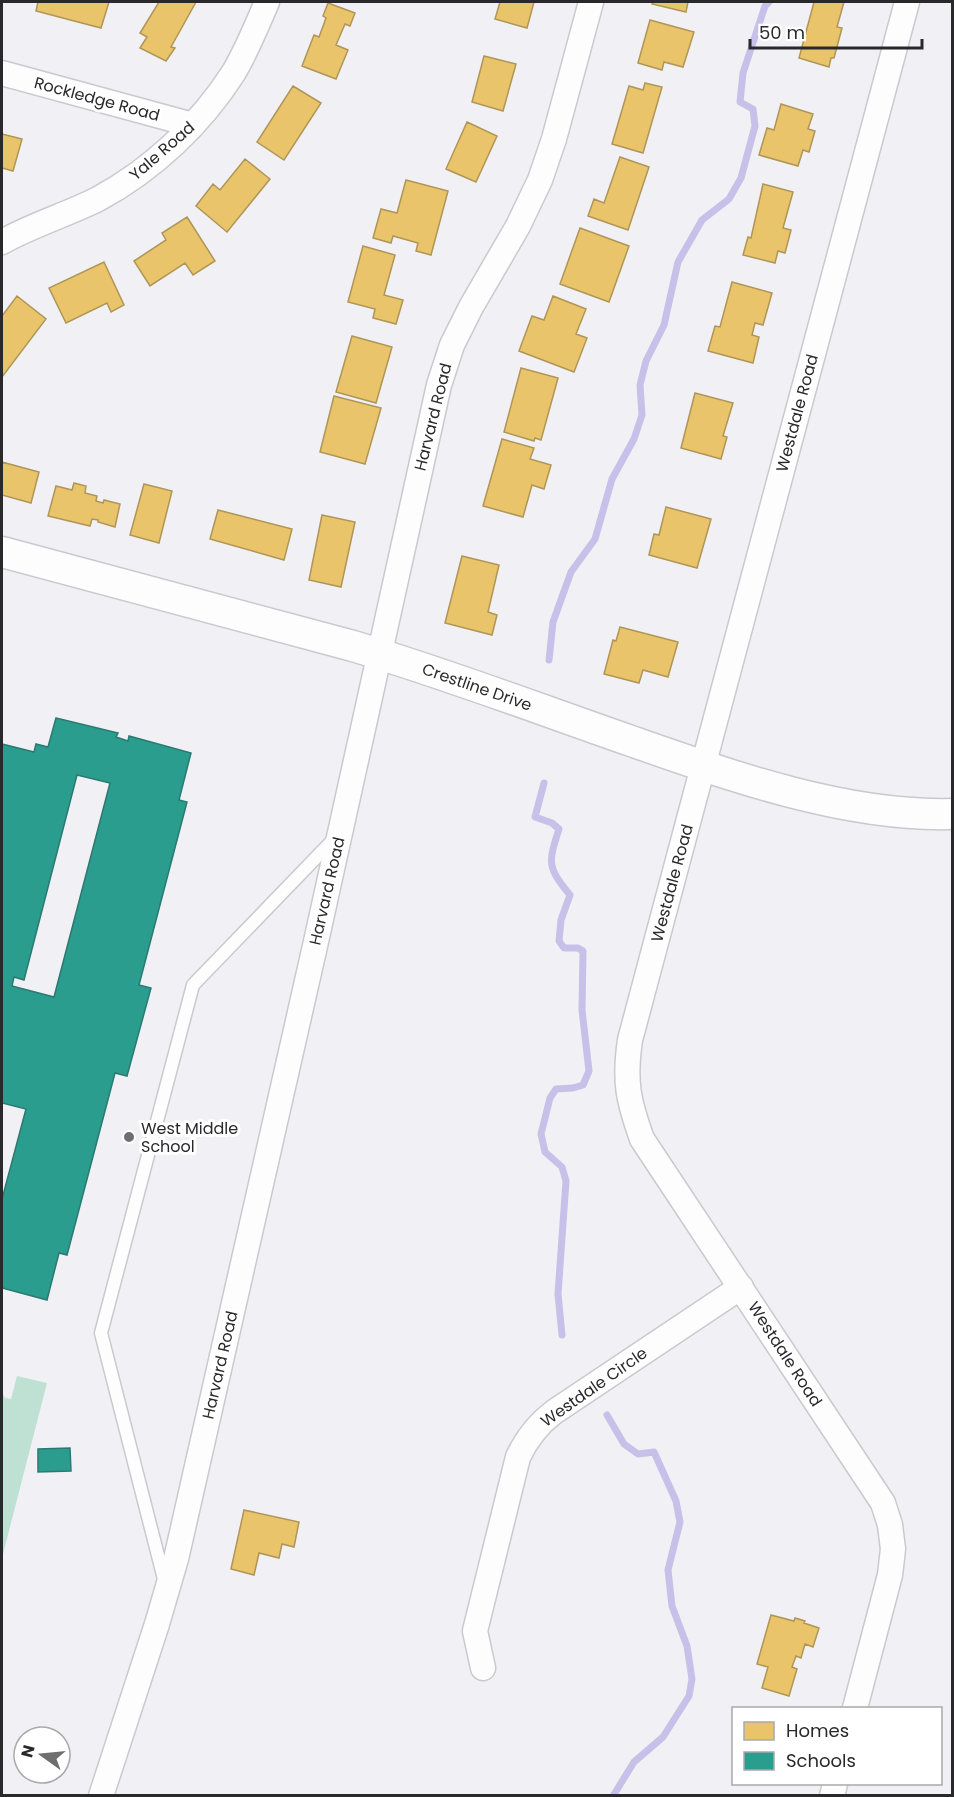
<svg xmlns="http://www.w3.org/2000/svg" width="954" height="1797" font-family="Poppins,sans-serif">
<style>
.green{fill:#bfe1d3}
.homes{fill:#e9c46a;stroke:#af9657;stroke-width:1.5}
.schools{fill:#2a9d8f;stroke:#2a7a71;stroke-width:1.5;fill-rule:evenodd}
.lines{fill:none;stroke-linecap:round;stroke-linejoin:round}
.stream{stroke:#c7c0e8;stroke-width:7}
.service-casing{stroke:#cac9cd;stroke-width:15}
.minor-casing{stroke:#cac9cd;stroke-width:27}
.tertiary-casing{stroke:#cac9cd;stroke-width:33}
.service{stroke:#fdfdfe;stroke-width:12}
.minor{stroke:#fdfdfe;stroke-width:24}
.tertiary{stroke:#fdfdfe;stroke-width:30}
.poi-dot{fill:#6f6f72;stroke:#fff;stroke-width:2}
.labels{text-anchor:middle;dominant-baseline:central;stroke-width:6;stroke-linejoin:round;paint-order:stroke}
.street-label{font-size:16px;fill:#29292c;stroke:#fff}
.poi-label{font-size:16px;fill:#29292c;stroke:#fff;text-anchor:start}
</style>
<rect width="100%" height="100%" fill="#f1f0f5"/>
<path class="green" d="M17 1376 47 1383 2 1558V1393L5 1398 11 1399Z"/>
<path class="homes" d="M38 2H109L101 28 36 11Z
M159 2H196L171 47 175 48 166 61 140 48 147 37 140 33Z
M500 2H534L527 28 495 19Z
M652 2H688L686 12 652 4Z
M814 2H844L837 27 842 28 834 58H831L829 67 799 58Z
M328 3 355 13 350 26 345 24 336 45 348 50 336 79 302 66 314 35 319 37 326 18 323 16Z
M650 20 694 32 683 67 664 62 662 70 638 63Z
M484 56 516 64 503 111 472 102Z
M645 83 662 87 643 153 612 144 629 86 643 90Z
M293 86 321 103 284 160 257 142Z
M781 104 813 114 808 129 815 131 809 152 803 150 798 166 759 155 767 128 774 130Z
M467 122 497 136 476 182 446 169Z
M2 134 22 139 13 171 2 168Z
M620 157 649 167 628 230 588 216 594 199 604 203Z
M245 159 270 179 227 232 196 206 213 184 220 190Z
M406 180 448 191 431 255 416 251 418 243 393 236 391 243 373 238 381 209 397 213Z
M763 184 793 192 783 228 791 230 785 253 778 251 775 263 743 255 748 237 751 238Z
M187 217 215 261 193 275 185 263 150 286 134 261 166 240 162 233Z
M580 228 629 246 609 302 560 284Z
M363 246 395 255 384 295 403 300 396 324 373 318 375 309 348 302Z
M104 262 124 305 111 312 107 303 66 323 49 288Z
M732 282 772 293 763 325 755 323 752 335 759 337 753 363 708 351 715 326 720 327Z
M17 296 46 319 2 377V316Z
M553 296 586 309 576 334 587 338 574 372 519 351 532 316 544 320Z
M352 336 392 347 376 403 336 392Z
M521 368 558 378 541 440 535 438 534 441 504 432Z
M695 393 733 403 723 436 727 437 721 459 681 448Z
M334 396 381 408 365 464 320 452Z
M502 439 534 448 530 459 551 465 544 489 532 485 523 517 483 506Z
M2 462 39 472 31 503 2 495Z
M74 483 86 486 85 493 97 496 96 501 103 503 104 500 120 504 115 527 98 522V520L92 519 90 526 48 516 56 486 72 490Z
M144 484 172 491 159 543 130 535Z
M666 507 711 519 697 568 649 555 654 534 659 535Z
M218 510 292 529 284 560 210 539Z
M322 515 355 522 341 587 309 580Z
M462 556 499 565 488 612 497 615 492 635 445 623Z
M620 627 678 642 668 677 643 670 639 683 604 674 613 640 616 641Z
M244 1510 299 1522 294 1547 282 1544 279 1558 259 1553 254 1575 231 1569Z
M771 1615 794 1621 795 1618 805 1621 804 1623 819 1628 813 1647 805 1644 801 1658 796 1656 792 1667 797 1669 789 1696 762 1688 768 1667 757 1664Z"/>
<path class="schools" d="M56 718 118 733 116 737 128 741 129 736 191 753 179 800 187 802 139 985 151 988 127 1076 115 1073 67 1255 59 1253 47 1300 2 1288V1199L26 1109 2 1103V744L34 752 36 744 48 747ZM77 775 110 783 54 997 12 986 14 977 24 980Z
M70 1448 71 1471 38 1472V1449Z"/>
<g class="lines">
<path class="stream" d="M549 660 553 622 571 572 595 539 612 479 634 439 642 415 640 385 646 361 664 325 678 262 702 220 729 199 741 178 755 126 753 109 740 102 743 73 765 6 769 2
M544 783 535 817 552 823 559 829C548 863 547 867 570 895L561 920 559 941 564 948H578L583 951 582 1010 589 1071 583 1085 573 1088 556 1089 550 1098 541 1134 545 1152 562 1167 566 1181 558 1294 562 1335
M607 1415 624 1444 638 1454 654 1452 676 1501 680 1522 668 1570 672 1606 687 1646 692 1679 689 1696 663 1737 634 1762 613 1796"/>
<g class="service-casing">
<path id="service" d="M165 1583 101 1333 193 985 335 838"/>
</g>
<g class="minor-casing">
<path id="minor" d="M2 73 193 125
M2 242C32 225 66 215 98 199 152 170 201 124 234 72 247 50 257 25 267 2
M483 1668 475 1631 518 1457C527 1438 538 1424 554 1412L741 1287
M855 1708 890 1575 893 1549 890 1525 883 1503 642 1139C628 1100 624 1081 630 1040L907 2
M101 1796 157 1624 176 1559 315 946 439 385 452 345 471 307 518 226 540 180 554 139 591 2
M832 1796 835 1784"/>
</g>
<g class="tertiary-casing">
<path id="tertiary" d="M2 552 353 646C447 674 539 709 631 741 731 776 846 817 952 814"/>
</g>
<use href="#service" class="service"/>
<use href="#minor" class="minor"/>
<use href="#tertiary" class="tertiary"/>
</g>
<circle class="poi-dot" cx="129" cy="1137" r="6"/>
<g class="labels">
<g class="street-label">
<text transform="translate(97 99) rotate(15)">Rockledge Road</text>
<text transform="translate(162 151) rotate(-41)">Yale Road</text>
<text transform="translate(797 413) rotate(-75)">Westdale Road</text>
<text transform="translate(433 417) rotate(-76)">Harvard Road</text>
<text transform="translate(477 687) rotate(19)">Crestline Drive</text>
<text transform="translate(672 883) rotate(-75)">Westdale Road</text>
<text transform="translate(327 891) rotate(-77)">Harvard Road</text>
<text transform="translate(785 1354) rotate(57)">Westdale Road</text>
<text transform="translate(220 1365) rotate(-77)">Harvard Road</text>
<text transform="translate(594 1387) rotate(-35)">Westdale Circle</text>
</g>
<g class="poi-label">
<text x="141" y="1128">West Middle<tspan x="141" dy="18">School</tspan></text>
</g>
</g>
<rect width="954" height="1797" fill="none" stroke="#29292c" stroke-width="6"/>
<rect x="732" y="1707" width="210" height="78" fill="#ffffff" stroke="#a9a9ab" stroke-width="1.5"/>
<rect x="744" y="1722" width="30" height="18" fill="#e9c46a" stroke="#a9a9ab" stroke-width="1.5"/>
<text x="786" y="1737" font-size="18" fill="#29292c">Homes</text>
<rect x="744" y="1752" width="30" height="18" fill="#2a9d8f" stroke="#a9a9ab" stroke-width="1.5"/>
<text x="786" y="1767" font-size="18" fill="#29292c">Schools</text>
<g transform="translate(42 1755) rotate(285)"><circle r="28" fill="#ffffff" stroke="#a9a9ab" stroke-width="1.5"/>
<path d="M0-4.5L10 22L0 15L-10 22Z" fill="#6f6f72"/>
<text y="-9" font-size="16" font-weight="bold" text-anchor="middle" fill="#29292c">N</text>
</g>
<path d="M750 39v9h172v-9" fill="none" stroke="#29292c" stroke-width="3"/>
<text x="759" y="39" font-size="18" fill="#29292c" stroke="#ffffff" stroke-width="4.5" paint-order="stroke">50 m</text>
</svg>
